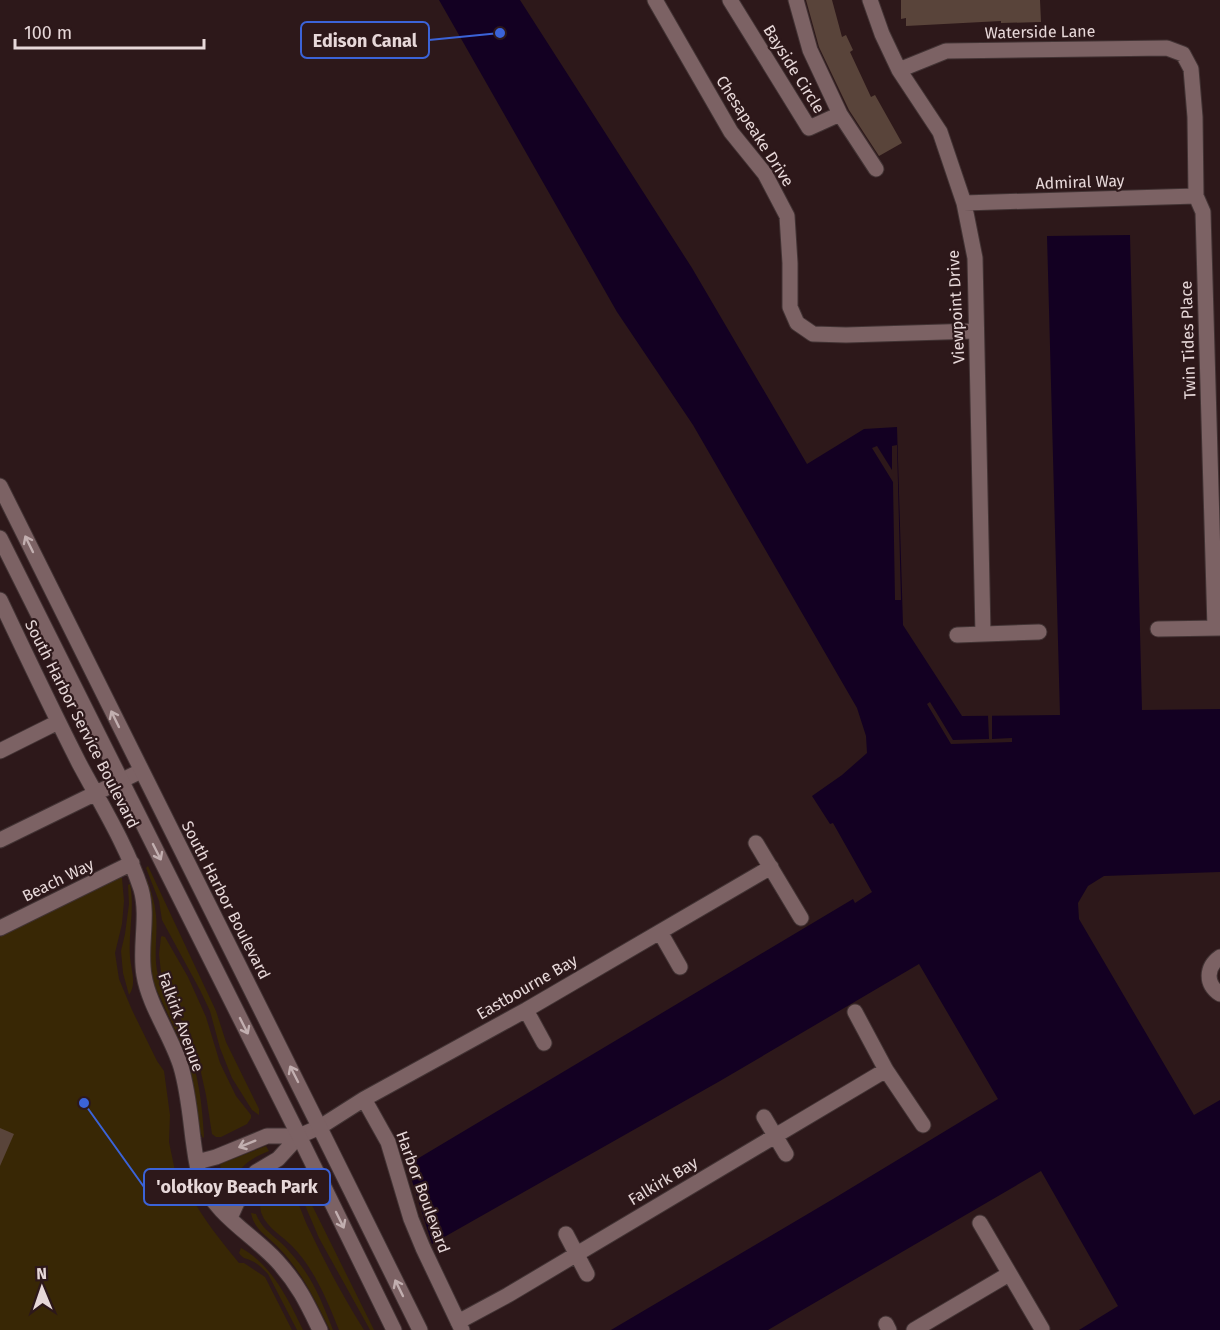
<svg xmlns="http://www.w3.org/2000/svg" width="1220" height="1330" font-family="'Fira Sans',sans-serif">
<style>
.green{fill:#382705}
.water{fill:#130022}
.pier{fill:#2d181a}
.building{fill:#59443a}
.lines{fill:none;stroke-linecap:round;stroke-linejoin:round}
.minor-casing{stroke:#423334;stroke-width:17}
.secondary-casing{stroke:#423334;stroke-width:17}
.minor{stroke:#7c6264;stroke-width:15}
.secondary{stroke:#7c6264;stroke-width:15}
.oneway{stroke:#c2afb0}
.labels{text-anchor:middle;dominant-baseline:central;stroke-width:4.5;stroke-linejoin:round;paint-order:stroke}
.street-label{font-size:16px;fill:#e7d8d9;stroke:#2d181a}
.leader{fill:none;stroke:#3b63d8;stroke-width:2}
.callout-dot{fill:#3b63d8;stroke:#2d181a;stroke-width:2}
.callout{fill:#2d181a;stroke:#3b63d8;stroke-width:2}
.callout-label{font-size:18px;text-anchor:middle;font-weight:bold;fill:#e7d8d9}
</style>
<rect width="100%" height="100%" fill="#2d181a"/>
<path class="green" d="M148 866 216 1011 226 1042 259 1109V1115L252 1110 232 1078 220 1048 210 1011 200 990 162 920 159 901 146 868Z
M119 877 120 878H122L124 901 122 924 115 953 119 979 132 1010 157 1061 164 1071 170 1115 169 1142 175 1171C183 1176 186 1186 190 1194 203 1219 221 1241 239 1263H244L265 1277 292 1330H0V937Z
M144 878 147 879C151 891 155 903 156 915 158 935 153 955 158 975 163 999 177 1020 186 1043 199 1075 202 1103 204 1137L203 1138 200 1132 190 1067 182 1045 153 982 150 965Z
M130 884C135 909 128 933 130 957 131 970 137 984 129 995L123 973 121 951 125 934 129 904 128 885Z
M162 936 165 937 188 977 206 1017 220 1063 236 1096 251 1115V1118L247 1124 221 1137H216L212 1134 206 1095 200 1068 189 1035 172 1001 161 972 159 954 161 937Z
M266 1146 269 1151C248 1159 238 1168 230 1188L221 1171 220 1164Z
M289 1176 299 1181 302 1185 374 1330H370L369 1328 319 1238 299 1191 289 1178Z
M279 1182C285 1183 287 1184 291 1189 299 1201 303 1218 310 1231 326 1265 344 1298 364 1330H339C327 1300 314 1268 291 1245 280 1234 261 1224 260 1206 259 1195 271 1188 279 1182Z
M251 1213 256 1214C261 1227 270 1233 280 1242 287 1248 293 1256 299 1263 315 1283 324 1307 333 1330H330C315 1300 301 1270 277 1246 266 1235 254 1229 251 1213Z
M241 1248C272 1265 288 1299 303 1330H297L268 1274C263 1269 259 1264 252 1261 246 1258 243 1259 239 1253Z"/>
<path class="water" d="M439 0H520L692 268 807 464 864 429 897 427 903 625 962 716 1060 715 1047 236 1130 235 1142 710 1220 709V872L1104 876 1088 886 1078 903 1079 919 1194 1115 1220 1100V1330H1079L1118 1306 1041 1171 768 1330H611L833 1199 998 1099 919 964 720 1081 432 1244 407 1165 853 899 855 903 872 892 833 823 830 824 812 796 842 775 867 753 866 736 857 708 693 425 617 312Z"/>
<path class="pier" d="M897 445 901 600H895L893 482 872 448 877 446 892 470V446Z
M930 702 953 740 989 739 988 715H992V739L1012 738V742L951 744 927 704Z"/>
<path class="building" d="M806 0H832L842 37 846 35 853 50 850 52 871 97 875 95 902 143 879 156 849 110 819 47Z
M901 0H1040L1041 22 1001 23V21L906 26V18L901 19Z
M0 1128 14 1134 0 1166Z"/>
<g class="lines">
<g class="minor-casing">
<path id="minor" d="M655 0 731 132 765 174 787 216 790 263V307L797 323 813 334 846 335 976 331
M730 0 809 128 840 114
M796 0 810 50 840 114 876 169
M870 0 882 34 899 70 940 132 964 203 975 258 983 634
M899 70 946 51 1167 48 1183 54 1191 69 1195 117 1196 196 1203 212 1215 628
M964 203 1196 196
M0 600C26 655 52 710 79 763 101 804 127 846 141 889 149 917 139 947 144 975 149 1006 172 1037 181 1067 188 1091 190 1115 193 1139 195 1152 196 1166 201 1179 215 1215 252 1234 277 1261 298 1284 307 1303 320 1330
M1158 629 1220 628
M957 635 1039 632
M0 751 58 722
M0 840 141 771
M756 843 801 918
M0 928 132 863
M660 932 680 967
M1220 957C1206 967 1205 984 1220 994
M526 1010 544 1043
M855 1012 886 1070 923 1125
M364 1099 388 1142 411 1219 423 1248 462 1330
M764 1117 786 1154
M197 1162 216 1157 267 1136H299
M230 1218 240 1196 256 1172 278 1159 299 1136 320 1127 364 1099 526 1010 771 867
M980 1223 1042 1329
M566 1234 587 1274
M458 1322 508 1295 886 1070
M886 1324 889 1330
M914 1330 1009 1274"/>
</g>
<g class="secondary-casing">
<path id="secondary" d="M0 486C139 767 281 1048 420 1330
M0 538 299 1136 394 1330"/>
</g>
<use href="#minor" class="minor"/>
<use href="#secondary" class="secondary"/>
</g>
<defs><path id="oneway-shaft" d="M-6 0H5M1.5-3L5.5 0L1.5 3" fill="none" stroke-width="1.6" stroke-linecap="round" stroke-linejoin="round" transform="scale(1.5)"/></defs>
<g class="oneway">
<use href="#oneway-shaft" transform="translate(29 544) rotate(-116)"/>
<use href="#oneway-shaft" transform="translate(115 719) rotate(-116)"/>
<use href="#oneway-shaft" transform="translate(157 852) rotate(63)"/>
<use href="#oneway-shaft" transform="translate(244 1026) rotate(63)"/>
<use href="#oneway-shaft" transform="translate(294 1074) rotate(-117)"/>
<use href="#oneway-shaft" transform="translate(247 1144) rotate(158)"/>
<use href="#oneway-shaft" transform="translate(340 1220) rotate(64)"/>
<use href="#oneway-shaft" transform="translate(399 1288) rotate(-116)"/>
</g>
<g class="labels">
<g class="street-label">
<text transform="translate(1040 32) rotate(-1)">Waterside Lane</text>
<text transform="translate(794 69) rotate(58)">Bayside Circle</text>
<text transform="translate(755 131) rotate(57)">Chesapeake Drive</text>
<text transform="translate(1080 182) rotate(-2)">Admiral Way</text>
<text transform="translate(956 307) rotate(-93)">Viewpoint Drive</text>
<text transform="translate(1188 340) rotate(-92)">Twin Tides Place</text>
<text transform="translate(82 724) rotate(63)">South Harbor Service Boulevard</text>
<text transform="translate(58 880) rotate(-26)">Beach Way</text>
<text transform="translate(226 900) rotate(63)">South Harbor Boulevard</text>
<text transform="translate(527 987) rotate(-30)">Eastbourne Bay</text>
<text transform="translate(181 1022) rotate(70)">Falkirk Avenue</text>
<text transform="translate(663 1181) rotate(-31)">Falkirk Bay</text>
<text transform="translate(423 1192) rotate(70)">Harbor Boulevard</text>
</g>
</g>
<path class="leader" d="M500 33L429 40M84 1103L144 1187"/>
<g class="callout-dot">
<circle cx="500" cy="33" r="6"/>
<circle cx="84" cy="1103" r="6"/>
</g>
<g class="callout">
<rect x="301" y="22" width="128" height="36" rx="6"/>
<rect x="144" y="1169" width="186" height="36" rx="6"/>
</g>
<g class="callout-label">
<text x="365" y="47">Edison Canal</text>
<text x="237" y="1193">'olołkoy Beach Park</text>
</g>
<g transform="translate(42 1288) rotate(358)" stroke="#2d181a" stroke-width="4.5" paint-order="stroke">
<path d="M0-4.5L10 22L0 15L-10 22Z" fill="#e7d8d9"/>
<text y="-9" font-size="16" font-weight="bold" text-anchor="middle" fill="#e7d8d9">N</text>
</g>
<path d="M15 39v9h189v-9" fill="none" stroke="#e7d8d9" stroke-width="3"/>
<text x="24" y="39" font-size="18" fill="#e7d8d9" stroke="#2d181a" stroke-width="4.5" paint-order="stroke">100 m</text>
</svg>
